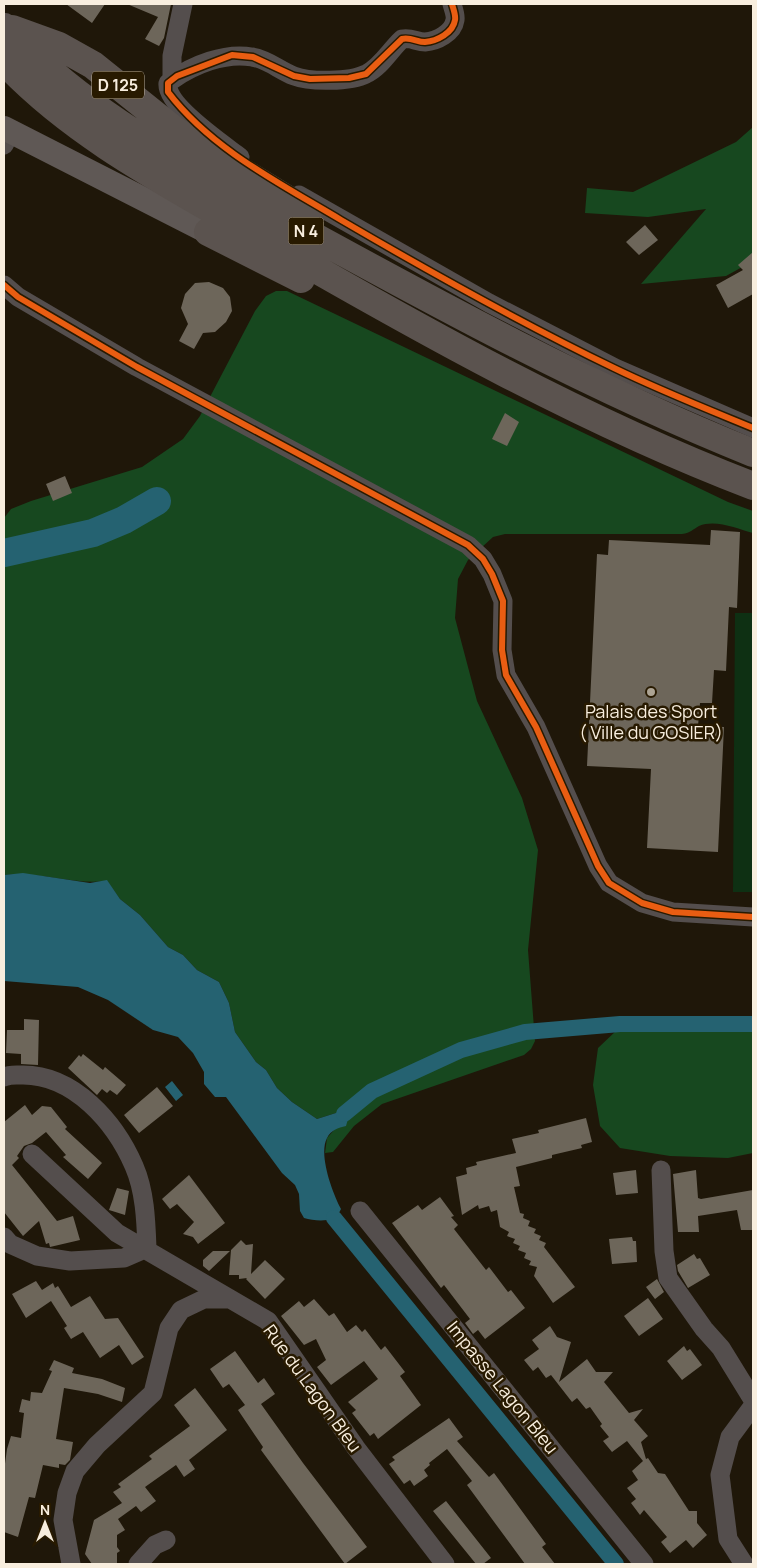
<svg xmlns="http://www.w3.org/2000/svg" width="757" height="1568" font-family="Manrope,sans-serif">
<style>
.green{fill:#0e3013}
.forest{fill:#17481f}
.water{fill:#256271}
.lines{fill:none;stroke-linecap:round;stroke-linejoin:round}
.canal{stroke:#256271;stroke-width:16}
.river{stroke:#256271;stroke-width:28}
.building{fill:#6d665a}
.minor{stroke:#544e4d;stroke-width:19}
.major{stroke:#5f5855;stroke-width:24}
.highway{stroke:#5b534f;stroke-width:28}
.cycleway-casing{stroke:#281a00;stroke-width:9}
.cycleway{stroke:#e95d12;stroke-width:6}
.poi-dot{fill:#aca393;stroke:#281a00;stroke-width:2}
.labels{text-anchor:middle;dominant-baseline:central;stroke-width:5;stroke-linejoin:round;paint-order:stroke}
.shield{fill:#281a00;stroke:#baae9b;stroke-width:1}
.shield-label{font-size:16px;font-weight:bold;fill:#f8eede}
.poi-label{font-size:18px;fill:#f8eede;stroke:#281a00}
.street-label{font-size:18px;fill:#f8eede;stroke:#281a00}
</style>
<rect width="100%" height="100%" fill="#1f1709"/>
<path class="green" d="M735 613H753V892H733Z"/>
<path class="forest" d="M753 127V261L726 276 641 284 706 209 648 217 585 213 587 188 633 192 736 142Z
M276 291H287L728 502 753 511V533C737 529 716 519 699 526 693 529 691 533 682 534H505L493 537 468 560 458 579 455 618 477 701 522 798 538 850 528 950 535 1041 531 1049 524 1055 382 1104 354 1126 333 1152 325 1153 327 1138 334 1130 339 1112 317 1119 292 1102 277 1088 266 1070 256 1062 235 1032 229 1003 219 982 197 970 183 955 168 947 140 915 120 899 107 881C72 885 39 871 4 875V518L11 509 31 501 142 467 183 439 200 416 255 311 266 296Z
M639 1025 753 1026V1153L728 1158 670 1156 620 1148 600 1126 593 1085 598 1048 617 1030Z"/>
<path class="water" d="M23 873 90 883 107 880 120 899 140 915 168 947 183 955 197 970 219 982 229 1003 235 1032 256 1062 266 1070 277 1088 292 1102 317 1119 339 1112 348 1119 346 1126C338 1128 331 1130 327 1138 318 1155 333 1194 341 1209 335 1224 316 1221 304 1218L300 1211 299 1194 295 1185 282 1173 226 1097H215L204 1084V1072L193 1053 178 1037 153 1030 108 1000 78 987 4 981V875Z
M172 1081 183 1095 176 1101 165 1087Z"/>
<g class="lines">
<path class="canal" d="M344 1114 372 1091 461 1050 525 1032 620 1024H753
M334 1218 616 1564"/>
<path class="river" d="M4 553 93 533 124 520 157 501"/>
</g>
<path class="building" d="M66 4H105L92 23Z
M127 4H171L164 38 159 46 145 39 158 17Z
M645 225 658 240 639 255 626 242Z
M753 252V294L728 308 716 285 743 270 738 265Z
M209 282 223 288 230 297 232 311 226 322 215 332 203 333 194 349 179 341 188 324 181 308 185 294 195 283Z
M505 413 519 422 507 446 492 439Z
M65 476 72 493 53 501 46 484Z
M711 530 740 532 737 608 729 607 726 671 714 670 712 703H700L698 726 724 727 718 852 647 848 651 769 587 766 597 554 608 555 609 540 710 545Z
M24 1019 39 1020 38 1065 21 1064V1054L6 1053 7 1030H24Z
M83 1054 103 1070 105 1067 126 1085 117 1095 110 1090 107 1093 102 1089 97 1095 68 1068 79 1055 81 1057Z
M157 1087 173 1106 139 1133 124 1115Z
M25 1105 32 1115 42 1106 51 1107 67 1127 65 1129 102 1163 88 1179 63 1157 66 1155 46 1132 32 1143 24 1146 17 1156 19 1158 12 1165 57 1221 73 1216 80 1240 50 1247 49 1243 46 1244 39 1221 23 1236 4 1212V1122Z
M586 1118 592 1142 581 1145 582 1148 552 1155V1158L516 1167 520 1186 514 1187 520 1213 524 1214 523 1218 530 1221 528 1226 536 1229 534 1233 541 1236 539 1240 546 1243 544 1247 575 1287 553 1303 534 1276 537 1267 529 1265 531 1261 524 1258 526 1253 518 1250 520 1246 513 1243 515 1239 507 1236 509 1232 500 1227 497 1210 491 1212 489 1206 479 1209 478 1205 462 1215 456 1177 467 1174 466 1168 477 1165 476 1162 516 1153 512 1139 539 1133 538 1130Z
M636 1170 638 1193 616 1195 613 1173Z
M696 1170 698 1198 701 1199 753 1190V1230H741L737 1210 698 1216 699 1232H678L673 1174Z
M189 1175 225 1223 198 1244 193 1237 183 1234 194 1222 177 1204 170 1209 162 1199Z
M117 1188 129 1191 125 1215 109 1210Z
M440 1197 454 1216 451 1217 458 1225 454 1229 486 1270 489 1267 508 1292 511 1290 525 1308 485 1339 478 1330 473 1334 465 1323 470 1319 444 1285 441 1288 392 1223 418 1205 422 1210Z
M632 1237 633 1241H636L637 1262 612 1264 609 1239Z
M241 1240 246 1245 253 1244 251 1274 265 1260 285 1279 265 1299 246 1279 247 1278 239 1279V1275H229L231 1250Z
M213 1251H230L209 1271 203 1266V1260Z
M694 1254 697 1259 700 1258 710 1275 688 1288 678 1271 677 1265Z
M657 1279 664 1292 655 1299 646 1287Z
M36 1281 42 1290 53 1283 55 1288 58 1286 71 1307 90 1296 105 1319 118 1318 144 1357 132 1365 119 1345 100 1358 83 1332 71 1339 64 1328 67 1326 51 1301 26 1318 12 1294Z
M648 1298 663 1319 639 1336 624 1316Z
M314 1299 329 1316 334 1313 347 1332 356 1325 362 1332 365 1329 381 1350 385 1346 405 1372 400 1376 421 1405 378 1439 374 1433 370 1436 352 1413 356 1410 348 1402 378 1379 364 1361 331 1385 317 1367 326 1360 316 1339 304 1345 281 1316 299 1301 304 1307Z
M550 1326 557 1337 571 1342 559 1382 587 1359 596 1372H613L604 1382 629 1413 643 1409 634 1420 648 1436 641 1442 646 1459 648 1458 658 1473 665 1474 689 1511H697V1523L707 1535 693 1548 686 1540 670 1553 661 1542 667 1537 644 1510 640 1515 631 1503 636 1499 627 1488 638 1480 632 1471 643 1461 627 1441 612 1452 603 1441 609 1437 600 1426 602 1424 590 1407 586 1409 577 1398 572 1402 551 1375 546 1378 538 1367 533 1371 524 1360 539 1349 532 1340Z
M684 1346 687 1351 690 1349 702 1365 682 1380 667 1361Z
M235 1351 258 1383 264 1378 275 1394 261 1404 303 1463 367 1547 345 1564 261 1450 263 1447 238 1410 245 1405 229 1384 223 1388 210 1369Z
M54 1360 74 1368 72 1373 102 1379 125 1388 122 1402 98 1394 64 1388 56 1439 73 1442 70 1460 65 1465 59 1464V1468L43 1465 35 1498 29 1497 18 1537 4 1532V1471L7 1449 11 1436 21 1438 24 1413 19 1412 22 1399 30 1401 31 1392 42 1393 52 1371 49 1370Z
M195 1388 227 1430 189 1460 195 1469 184 1477 176 1465 145 1487 156 1501 141 1512 136 1506 118 1519 125 1530 117 1535V1547L120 1551 117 1553V1563L92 1564 85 1554 94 1520 122 1503 113 1492 121 1487 118 1484 152 1459 149 1456 190 1426 174 1405Z
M449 1418 463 1437 457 1441 489 1477 494 1473 546 1544 542 1547 555 1564H525L467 1485 472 1481 447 1449 429 1463 430 1465 424 1470 428 1476 414 1486 410 1480 404 1484 389 1464 395 1460 392 1457Z
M446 1501 491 1558 483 1564H476L433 1511Z"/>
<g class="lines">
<path class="minor" d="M172 80V56L183 4
M4 145 11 131
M240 157C223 144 165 105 168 83L172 80C193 65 225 52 252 57 267 59 279 70 294 76 309 82 351 82 366 74 381 67 390 50 402 39 411 37 417 42 425 42 437 41 453 33 455 20 456 15 453 8 452 4
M299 195 489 303 615 368 753 428
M4 285 18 297 137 367 468 545 483 559 492 574 503 601 502 650 506 675 536 727 598 866 609 883 642 903 673 912 753 917
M4 1077C10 1074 16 1075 23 1075 74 1075 115 1122 134 1166 145 1191 146 1221 147 1248L124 1258 70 1261 37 1256 10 1244 4 1237
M32 1154 117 1233 268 1321 356 1448 445 1564
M661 1170 664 1251 668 1278 704 1329 721 1348 753 1400
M360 1211 644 1564
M71 1564 63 1520 67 1493 75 1471 97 1445 153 1393 169 1328 181 1310 204 1299H229
M138 1564 155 1545 166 1540
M744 1564 728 1539 720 1475 730 1437 753 1406"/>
<path class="major" d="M4 128 208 232"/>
<path class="highway" d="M4 27C14 40 29 51 41 63 113 128 201 174 286 221 439 305 591 388 753 453
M12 29 59 46 93 65 174 130 308 212
M4 61C76 138 174 187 265 240 423 331 583 421 753 486
M208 232 301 279"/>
<g class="cycleway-casing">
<path id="cycleway" d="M452 4C453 8 456 15 455 20 453 33 437 41 425 42 417 42 411 37 402 39L366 74 349 78 310 79 294 76 253 57 232 55 177 76 168 83V92C211 149 281 184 341 220 430 272 521 323 614 368 659 390 707 409 753 428
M4 285 18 297 137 367 468 545 483 559 492 574 503 601 502 650 506 675 536 727 598 866 609 883 642 903 673 912 753 917"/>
</g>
<use href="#cycleway" class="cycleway"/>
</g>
<circle class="poi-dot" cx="651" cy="692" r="5"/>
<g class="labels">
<g class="shield">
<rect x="92" y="71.5" width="52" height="27" rx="4"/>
<rect x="288.5" y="217.5" width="35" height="27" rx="4"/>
</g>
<g class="shield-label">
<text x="118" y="85">D 125</text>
<text x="306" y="231">N 4</text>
</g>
<g class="poi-label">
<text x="651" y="711">Palais des Sport<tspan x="651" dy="21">( Ville du GOSIER)</tspan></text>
</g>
<g class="street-label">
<text transform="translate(503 1387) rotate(51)">Impasse Lagon Bleu</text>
<text transform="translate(313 1388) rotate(54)">Rue du Lagon Bleu</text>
</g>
</g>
<rect width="757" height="1568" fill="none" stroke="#f8eede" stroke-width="10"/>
<g transform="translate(45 1523)" stroke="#281a00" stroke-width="4" paint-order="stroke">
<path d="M0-4L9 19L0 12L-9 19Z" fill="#f8eede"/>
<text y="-8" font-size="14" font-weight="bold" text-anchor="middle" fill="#f8eede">N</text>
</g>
</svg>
